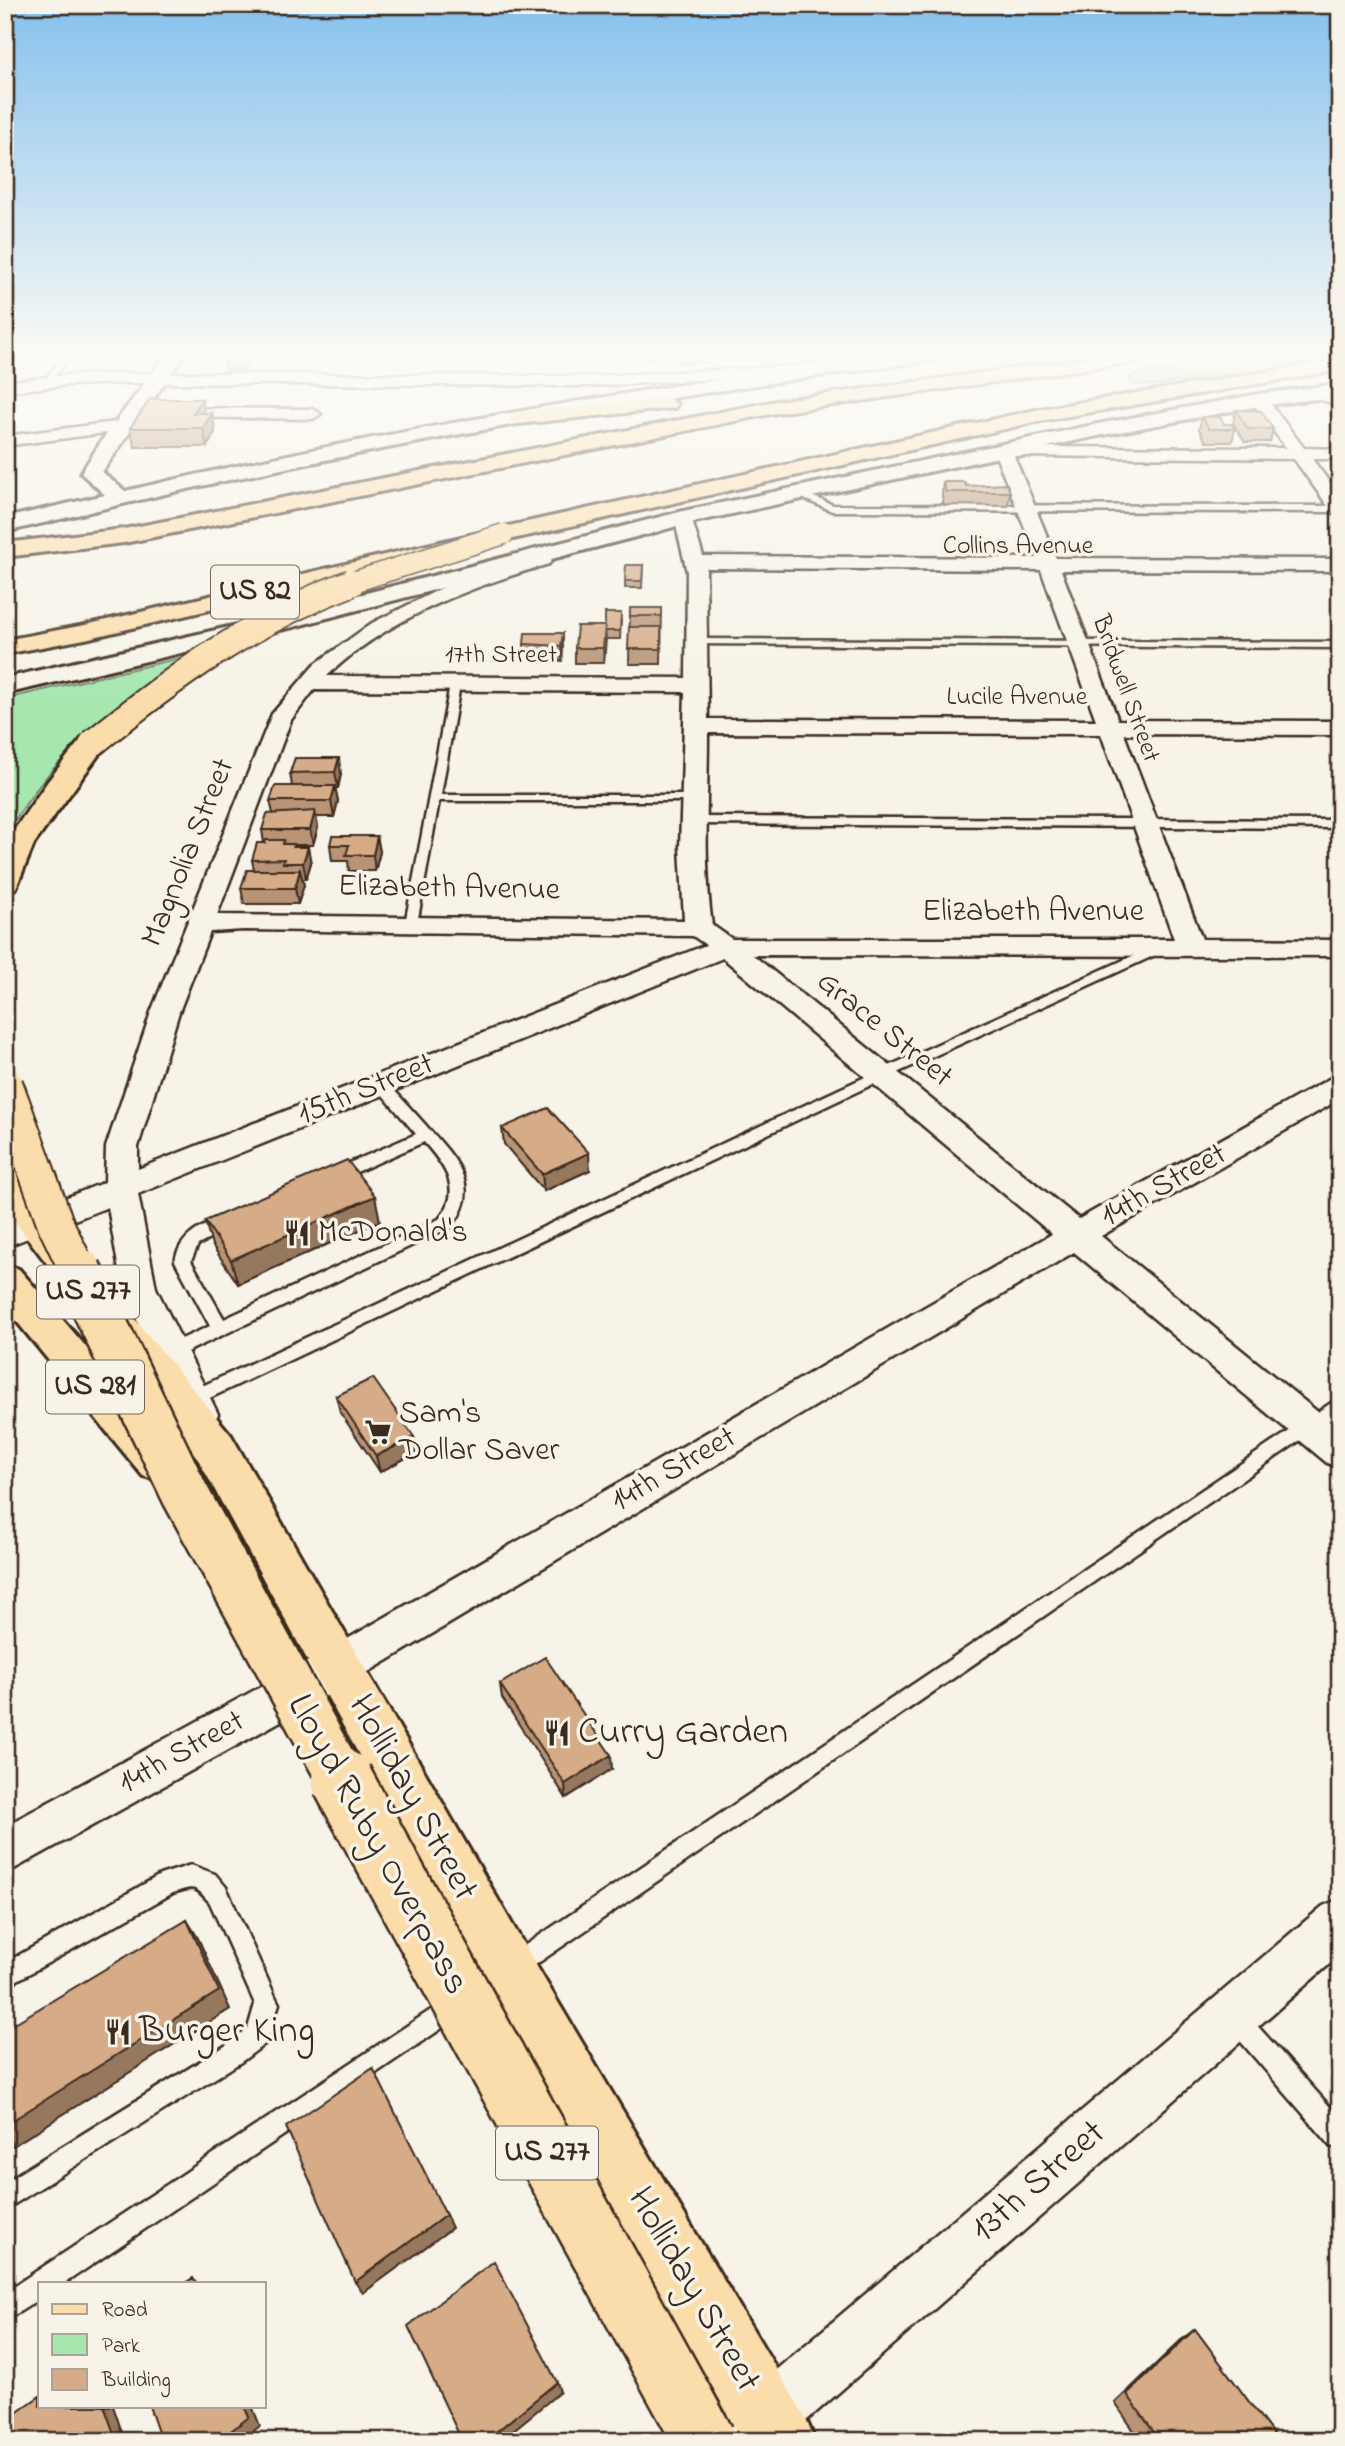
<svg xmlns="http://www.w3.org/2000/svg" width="1345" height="2446" font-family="'Indie Flower',sans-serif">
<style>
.green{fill:#a6e7b0;stroke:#708867;stroke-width:2}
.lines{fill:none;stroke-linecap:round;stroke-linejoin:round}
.lane-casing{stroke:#3b2a1e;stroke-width:5}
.street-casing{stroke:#3b2a1e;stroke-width:5}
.secondary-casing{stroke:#3b2a1e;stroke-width:6}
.primary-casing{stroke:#3b2a1e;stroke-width:6}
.highway-casing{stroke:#3b2a1e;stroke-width:6}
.lane{fill:#f7f3e8;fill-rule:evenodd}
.street{fill:#f7f3e8;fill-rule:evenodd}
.secondary{fill:#f7f3e8;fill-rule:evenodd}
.primary{fill:#fbddab;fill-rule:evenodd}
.highway{fill:#fbddab;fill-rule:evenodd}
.highway-bridge-far4-casing{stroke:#3b2a1e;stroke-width:23;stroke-linecap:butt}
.highway-bridge-far3-casing{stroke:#3b2a1e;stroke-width:30;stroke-linecap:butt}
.highway-bridge-far2-casing{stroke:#3b2a1e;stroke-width:39;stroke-linecap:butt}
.highway-bridge-far1-casing{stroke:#3b2a1e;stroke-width:51;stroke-linecap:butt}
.highway-bridge-casing{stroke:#3b2a1e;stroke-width:65;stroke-linecap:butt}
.highway-bridge-far4{stroke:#fbddab;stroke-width:20}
.highway-bridge-far3{stroke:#fbddab;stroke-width:26}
.highway-bridge-far2{stroke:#fbddab;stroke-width:35}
.highway-bridge-far1{stroke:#fbddab;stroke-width:46}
.highway-bridge{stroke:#fbddab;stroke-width:60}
.wall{fill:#b89374;stroke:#3b2a1e;stroke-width:2}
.shaded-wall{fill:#96785e;stroke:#3b2a1e;stroke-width:2}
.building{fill:#d6ab87;stroke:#3b2a1e;stroke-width:2}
.labels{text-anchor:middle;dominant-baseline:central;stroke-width:7;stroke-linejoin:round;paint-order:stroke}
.far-street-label{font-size:26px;fill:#3b2a1e;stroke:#f7f3e8}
.shield{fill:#f7f3e8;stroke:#73665b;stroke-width:2}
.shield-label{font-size:30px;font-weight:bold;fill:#3b2a1e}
.street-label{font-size:32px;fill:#3b2a1e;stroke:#f7f3e8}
.poi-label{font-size:32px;fill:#3b2a1e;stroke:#f7f3e8;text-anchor:start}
.near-poi-label{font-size:38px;fill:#3b2a1e;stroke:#f7f3e8;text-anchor:start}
.near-street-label{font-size:38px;fill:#3b2a1e;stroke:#f7f3e8}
</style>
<rect width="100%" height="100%" fill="#f7f3e8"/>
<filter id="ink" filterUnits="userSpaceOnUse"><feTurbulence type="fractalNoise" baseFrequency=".0143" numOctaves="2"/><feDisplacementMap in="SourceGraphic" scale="14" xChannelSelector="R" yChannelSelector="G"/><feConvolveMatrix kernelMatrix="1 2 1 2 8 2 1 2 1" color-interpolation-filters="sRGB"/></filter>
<g filter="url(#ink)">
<path class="green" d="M1269 355H1340V358L1156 385 1132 384 1129 378 1137 373Z
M197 654C150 689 98 722 57 765 37 786 21 810 5 835V699Z"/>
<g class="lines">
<g class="lane-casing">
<path id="lane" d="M64 355H72L48 384H42Z
M1312 393 1340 401V405L1309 397Z
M800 491 833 505 1340 506V512L832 511 797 496 796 494Z
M695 639 1340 642V648L691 644V640Z
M455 682 460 685 441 795H696L702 798 696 801H439L417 924 411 928 406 927 405 924 450 685Z
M693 817 1340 820V828L689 824V818Z
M1159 944 1164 945V951L888 1077 197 1404 191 1406 185 1404 182 1399 185 1394 878 1071Z
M381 1079 386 1081C400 1097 415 1113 429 1129 457 1160 483 1188 451 1227L176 1357H164L161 1352 164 1347 210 1326 175 1261C180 1235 202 1225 225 1218L233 1224 231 1228 198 1245 191 1261 224 1319 439 1219C464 1190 444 1165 424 1142L341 1179 336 1180 328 1175 331 1171 416 1134 376 1087 374 1084 376 1081Z
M1340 1397V1413L522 1974 514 1977 506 1974 503 1966 506 1958Z
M191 1865 215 1874 226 1887 275 1996 279 2004 266 2043 241 2062 5 2210V2182L225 2046 248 2028 255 2004 210 1903C195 1885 194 1886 173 1893L5 1987V1963L160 1875Z
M455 1994 463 1998 467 2006 463 2014 65 2283H40V2299L5 2321V2292Z
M1237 2008 1245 2012 1340 2118V2149L1331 2146 1229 2028 1225 2020 1229 2012Z"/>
</g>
<g class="street-casing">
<path id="street" d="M796 366 804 371 802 374 593 386 131 383 67 385 5 392V382L67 375 131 373 593 376Z
M1259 395 1265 397 1304 448 1340 449V459H1312L1340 496V515L1333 513 1294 459 1014 456 1056 558 1340 559V571L1061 570 1118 720 1340 721V735L1124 734 1202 939 1340 940V956L753 955 1079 1219 1329 1079 1340 1076V1099L1101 1236 1340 1430V1468L1327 1463 1074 1252 353 1681 5 1874V1826L323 1653 1052 1234 723 958 138 1194 156 1288 218 1414 212 1425 199 1429 186 1425 122 1288 108 1207 5 1247V1222L105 1182 106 1147 151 1012 272 714 315 664 372 623 450 584 542 554 552 560 549 564C470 587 387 618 327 676L686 678 687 572 676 526 647 535 640 533 638 529 640 525 683 512 690 514 703 556 1037 558 994 451 997 447 1286 448 1251 400ZM706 568 1041 570 1096 720 708 719ZM314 690 685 692 680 847 684 920 217 915 291 720ZM708 733 1101 734 1174 939H732L712 925C703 861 708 797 708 733ZM244 930 693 936 706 945 138 1169V1147L179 1012 210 932Z
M167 408 313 409 321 414 313 419 161 417 159 413 161 409Z
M123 421 129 422 131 426 129 430 5 446V436Z
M1340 1899V1955L783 2441H709L717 2420 1323 1906Z"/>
</g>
<g class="secondary-casing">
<path id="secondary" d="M166 355H184L102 472 125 491C310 447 499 413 687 384 766 372 865 350 944 355L935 360C690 392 447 433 206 485 139 499 72 517 5 532V518L105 495 81 473 102 440Z
M1340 384V396L1259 406 1098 436 685 524 293 627 5 694V678L281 615 683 511 1098 424 1259 394Z"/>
</g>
<g class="primary-casing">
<path id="primary" d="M5 1168 18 1172 85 1257 91 1267 85 1277 71 1282 57 1277 5 1208Z
M115 1307 129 1312 231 1435 527 1950 805 2417 815 2441H743L487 1990 199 1461 101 1334 95 1323 101 1312Z"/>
</g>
<g class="highway-casing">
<path id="highway" d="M1112 355H1157L1148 360 776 413 124 543 5 557V543L124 529 776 401Z
M1340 360V370L1040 421 504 541 85 639 5 654V640L85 625 504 527 1040 409Z
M668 398 677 404 675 408 518 424 508 418 518 412Z
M93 735 103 737 107 743 34 844 16 888 5 891V843L48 781 83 737Z
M5 1264 19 1269 175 1450 181 1463 175 1476 159 1481 143 1476 5 1307Z"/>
</g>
<use href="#lane" class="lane"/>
<use href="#street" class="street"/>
<use href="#secondary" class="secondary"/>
<use href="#primary" class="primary"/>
<use href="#highway" class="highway"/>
<g class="highway-bridge-far4-casing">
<path id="highway-bridge-far4" d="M347 584 504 534"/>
</g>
<g class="highway-bridge-far3-casing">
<path id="highway-bridge-far3" d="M93 743C172 678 255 619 351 583"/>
</g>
<g class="highway-bridge-far2-casing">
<path id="highway-bridge-far2" d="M5 1085 56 1225 79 1273"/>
</g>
<g class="highway-bridge-far1-casing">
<path id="highway-bridge-far1" d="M78 1271 185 1494 343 1782"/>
</g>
<g class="highway-bridge-casing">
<path id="highway-bridge" d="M342 1780 705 2441"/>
</g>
<use href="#highway-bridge-far4" class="highway-bridge-far4"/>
<use href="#highway-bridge-far3" class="highway-bridge-far3"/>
<use href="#highway-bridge-far2" class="highway-bridge-far2"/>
<use href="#highway-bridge-far1" class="highway-bridge-far1"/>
<use href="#highway-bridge" class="highway-bridge"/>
</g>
<path class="wall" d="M254 355 245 370H225L223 358Z
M611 355H657L656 358H611Z
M668 355H710L709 363H680V355Z
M1236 410 1273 429 1270 442H1245L1233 423Z
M205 413H212L215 432 207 447H135L130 428Z
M1202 417 1224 424 1235 429 1232 442H1206L1199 429Z
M943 482 1010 492 1008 506 944 505 942 496Z
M643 565 642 588H625V581Z
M630 608H662L661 664H629Z
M621 620 620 639H605L604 663H575V648L604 626Z
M563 633V648L562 661 525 659 524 644Z
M295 758 341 774 338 788H335L338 801 334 817H316L318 827 313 845H294L311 863 306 879H302L304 885 298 904H244L241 888 254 870 252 860 264 843 262 830 273 813 270 801 292 786 290 773Z
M377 836 380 852 375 871H349L348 861H332L330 845Z
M502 1128 590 1170 544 1191 504 1144Z
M205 1221H380L238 1284 212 1245Z
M336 1396 417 1452 380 1472 340 1412Z
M500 1684 612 1769 566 1798 502 1698Z
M1195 2329 1278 2441H1141L1115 2403 1181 2340Z"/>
<path class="shaded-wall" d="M245 355H254L245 370 243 358Z
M202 399 205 417 193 413Z
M212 413 215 432 207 447 203 428Z
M605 626 606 640 604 663 603 648Z
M563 633V648L562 661 561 646Z
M339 758 341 774 338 788 335 772Z
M335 786 338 801 334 817 331 801Z
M315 811 318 827 313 845 310 830Z
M377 836 380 852 375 871 373 855Z
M308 847 311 863 306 879 303 863Z
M300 870 304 885 298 904 295 888Z
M589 1153 590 1170 544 1191 542 1174Z
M375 1196 380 1221 238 1284 231 1260Z
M414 1437 417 1452 380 1472 376 1456Z
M611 1755 612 1769 566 1798 565 1784Z
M187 1920 198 1938 230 2009 13 2146 5 2140V2125Z
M446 2215 452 2228 363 2293 355 2282Z
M557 2382 560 2392 500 2441H485Z
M104 2406H113L125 2441H113Z
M244 2406H252L260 2426 241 2441H218Z"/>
<path class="building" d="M225 355H245L243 358H223Z
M150 399H202L193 413H212L203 428H130Z
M1236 410 1261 411 1273 429H1248Z
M1202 417H1220L1224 424H1232L1235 429H1209Z
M943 482H965L966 486 1007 484 1010 492H946Z
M626 565H643L642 581H625Z
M630 608H662V616H630Z
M605 613H621L620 631H605Z
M577 626H605L603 648H575Z
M629 627H661V649H628Z
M525 633H563L561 646 524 644Z
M295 758H339L335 772 290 773Z
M275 786H335L331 801H270Z
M315 811 310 830H262L267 814Z
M332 836H377L373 855H346L349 845H330Z
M266 840H284L283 844H294L293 847H308L303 863H283L284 859 252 860 257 843H265Z
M247 870H300L295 888H241Z
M548 1108 589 1153 542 1174 502 1128Z
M347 1160 375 1196 231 1260 205 1221Z
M373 1378 414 1437 376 1456 336 1396Z
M545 1657 611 1755 565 1784 500 1684Z
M187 1920 219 1991 5 2125V2029Z
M373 2068 446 2215 355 2282 286 2127Z
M494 2261 557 2382 485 2441H462L408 2326Z
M193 2278 196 2283H185Z
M1195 2329 1278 2441H1160L1127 2394Z
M40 2396V2406H104L116 2439 113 2441H5V2421Z
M149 2406H244L249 2417 218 2441H161Z"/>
</g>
<linearGradient id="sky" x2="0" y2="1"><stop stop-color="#86c1ed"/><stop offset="0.51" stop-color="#fbfaf5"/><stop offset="1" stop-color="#fbfaf5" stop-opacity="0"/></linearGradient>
<rect width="1345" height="697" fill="url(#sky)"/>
<defs>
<g id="restaurant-bare" transform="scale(2.1)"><path d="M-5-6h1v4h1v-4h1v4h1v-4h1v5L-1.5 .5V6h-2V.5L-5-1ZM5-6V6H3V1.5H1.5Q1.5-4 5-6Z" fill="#3b2a1e" stroke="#f7f3e8" stroke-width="2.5" paint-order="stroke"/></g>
<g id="supermarket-bare" transform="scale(2.1)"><path d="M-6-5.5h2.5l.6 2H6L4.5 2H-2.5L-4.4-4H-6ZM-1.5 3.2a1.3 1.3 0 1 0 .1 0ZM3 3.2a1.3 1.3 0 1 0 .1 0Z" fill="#3b2a1e" stroke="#f7f3e8" stroke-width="2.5" paint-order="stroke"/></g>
</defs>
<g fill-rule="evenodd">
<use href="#restaurant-bare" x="297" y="1233"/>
<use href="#supermarket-bare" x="378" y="1432"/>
<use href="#restaurant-bare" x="557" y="1733"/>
<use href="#restaurant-bare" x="118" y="2032"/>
</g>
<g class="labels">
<g class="far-street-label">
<text x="1018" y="547">Collins Avenue</text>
<text x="501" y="656">17th Street</text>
<text transform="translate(1125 689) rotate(70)">Bridwell Street</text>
<text x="1017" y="698">Lucile Avenue</text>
</g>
<g class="shield">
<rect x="211" y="565.5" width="88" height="53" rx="5"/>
<rect x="37" y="1265.5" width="102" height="53" rx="5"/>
<rect x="46" y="1360.5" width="98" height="53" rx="5"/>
<rect x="496" y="2126.5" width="102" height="53" rx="5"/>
</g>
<g class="shield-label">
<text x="255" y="592">US 82</text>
<text x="88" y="1292">US 277</text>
<text x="95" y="1387">US 281</text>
<text x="547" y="2153">US 277</text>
</g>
<g class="street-label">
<text transform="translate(189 853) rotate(-68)">Magnolia Street</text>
<text transform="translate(449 889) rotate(1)">Elizabeth Avenue</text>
<text x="1033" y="912">Elizabeth Avenue</text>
<text transform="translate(884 1030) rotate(39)">Grace Street</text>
<text transform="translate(366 1090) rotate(-22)">15th Street</text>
<text transform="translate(1164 1186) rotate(-29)">14th Street</text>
<text transform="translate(674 1470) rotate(-30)">14th Street</text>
<text transform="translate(182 1753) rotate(-29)">14th Street</text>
</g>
<g class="poi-label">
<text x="318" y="1233">McDonald's</text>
<text x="399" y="1414">Sam's<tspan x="399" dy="37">Dollar Saver</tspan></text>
</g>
<g class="near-poi-label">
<text x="578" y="1733">Curry Garden</text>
<text x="139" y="2032">Burger King</text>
</g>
<g class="near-street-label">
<text transform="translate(412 1798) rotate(61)">Holliday Street</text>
<text transform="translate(377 1845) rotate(61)">Lloyd Ruby Overpass</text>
<text transform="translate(1039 2182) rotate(-41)">13th Street</text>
<text transform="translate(693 2290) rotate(60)">Holliday Street</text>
</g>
</g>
<rect width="1345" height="2446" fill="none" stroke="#f7f3e8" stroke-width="28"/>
<rect x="14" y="14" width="1317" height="2418" fill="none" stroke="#3b2a1e" stroke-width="2.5" filter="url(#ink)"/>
<rect x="38" y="2282" width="228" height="126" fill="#f7f3e8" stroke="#aca397" stroke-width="2"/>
<rect x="52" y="2304" width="35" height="10" fill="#fbddab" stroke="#aca397" stroke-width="2"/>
<text x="102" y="2316" font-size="21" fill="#3b2a1e">Road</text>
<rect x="52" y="2334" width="35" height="21" fill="#a6e7b0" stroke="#aca397" stroke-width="2"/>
<text x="102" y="2352" font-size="21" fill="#3b2a1e">Park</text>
<rect x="52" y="2369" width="35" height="21" fill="#d6ab87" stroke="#aca397" stroke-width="2"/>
<text x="102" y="2386" font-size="21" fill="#3b2a1e">Building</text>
</svg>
